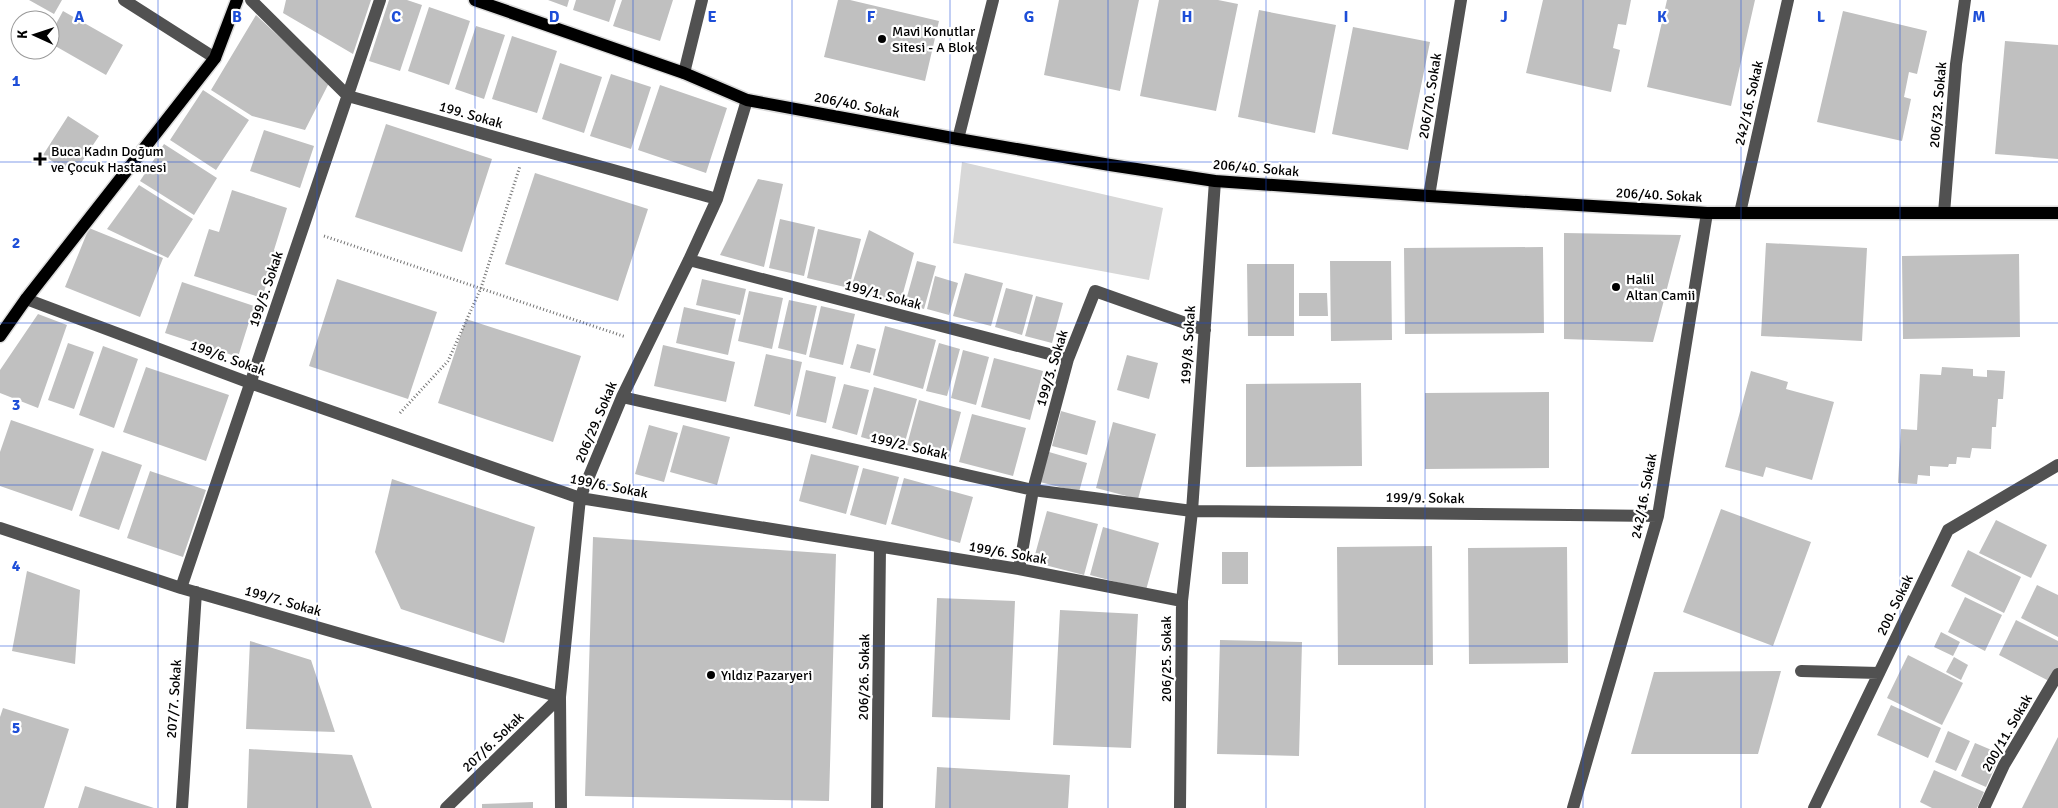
<svg xmlns="http://www.w3.org/2000/svg" width="2058" height="808" font-family="Signika,sans-serif">
<style>
.green{fill:#d8d8d8}
.building{fill:#c0c0c0}
.lines{fill:none;stroke-linecap:round;stroke-linejoin:round}
.major-casing{stroke:#dbdbdb;stroke-width:15}
.path{stroke:#737373;stroke-width:3;stroke-dasharray:1 2.5;stroke-linecap:butt}
.minor{stroke:#515151;stroke-width:12}
.major{stroke:#000;stroke-width:12}
.grid{fill:none;stroke:#1d4ed8;stroke-width:1;stroke-opacity:0.55}
.poi-dot{fill:#000;stroke:#fff;stroke-width:2}
.labels{text-anchor:middle;dominant-baseline:central;stroke-width:4.5;stroke-linejoin:round;paint-order:stroke}
.poi-label{font-size:14px;fill:#000;stroke:#fff;text-anchor:start}
.street-label{font-size:14px;fill:#000;stroke:#fff}
.grid-label{font-size:16px;text-anchor:middle;font-weight:bold;fill:#1d4ed8;stroke:#fff;stroke-width:4.5;stroke-linejoin:round;paint-order:stroke}
</style>
<rect width="100%" height="100%" fill="#fff"/>
<path class="green" d="M962 162 1163 208 1149 280 953 243Z"/>
<path class="building" d="M29 0H62L54 14Z
M286 0H371L353 54 283 13Z
M389 0H407L422 5 400 71 369 61Z
M548 0H569L567 7Z
M576 0H616L609 22 573 10Z
M622 0H673L660 41 613 26Z
M838 0H850L939 21 925 81 824 57Z
M1059 0H1139L1120 91 1044 75Z
M1159 0H1218L1238 4 1216 111 1140 96Z
M1543 0H1631L1626 25 1618 24 1613 48 1620 50 1611 92 1526 73Z
M1667 0H1755L1731 106 1647 87Z
M429 7 470 21 449 85 408 71Z
M1259 10 1336 25 1315 133 1238 117Z
M63 11 123 45 106 75 50 43V35Z
M1843 11 1927 31 1917 74 1909 72 1904 97 1911 99 1902 141 1817 122Z
M256 15 329 83 305 130 252 116 211 90Z
M476 26 505 35 484 99 455 89Z
M1353 27 1430 42 1408 150 1332 134Z
M512 36 557 51 537 113 492 99Z
M2005 41 2058 45V159L1995 154Z
M560 63 602 77 584 133 542 119Z
M611 74 651 87 631 149 590 136Z
M660 85 727 108 706 173 638 150Z
M203 90 249 120 216 170 170 140Z
M68 116 99 136 73 175 43 155Z
M386 124 492 159 462 252 355 217Z
M264 130 314 146 300 188 250 171Z
M164 144 217 178 194 215 140 181Z
M535 173 648 209 618 301 505 264Z
M758 179 783 184 764 267 720 255Z
M139 185 193 219 168 258 107 229Z
M232 190 287 208 274 250 277 251 262 298 194 276 209 229 219 232Z
M780 219 815 227 804 276 769 268Z
M89 228 163 258 140 317 65 287Z
M818 229 861 239 849 288 807 278Z
M869 230 914 253 900 304 850 291Z
M1564 233 1681 235 1653 342 1564 339Z
M1766 243 1867 248 1862 341 1761 336Z
M1543 247 1544 333 1405 334 1404 248Z
M2019 254 2020 337 1903 339 1902 256Z
M917 261 936 266 924 309 905 304Z
M1330 261H1391L1392 340 1331 341Z
M1247 264H1294V336H1248Z
M965 273 1003 283 991 326 953 316Z
M935 276 958 283 949 315 927 309Z
M337 279 437 312 408 399 309 366Z
M702 279 746 289 740 315 696 305Z
M182 282 254 306 238 357 165 333Z
M1006 288 1033 295 1022 335 995 327Z
M749 291 783 298 772 349 738 341Z
M1299 293H1327L1328 316H1299Z
M1036 296 1063 303 1052 343 1025 336Z
M789 300 817 306 806 355 778 348Z
M821 306 855 314 843 365 809 357Z
M684 307 736 319 728 355 676 343Z
M38 314 67 325 38 408 0 393V370Z
M466 319 581 356 553 442 438 403Z
M885 326 936 340 923 389 873 375Z
M68 343 94 352 74 409 48 400Z
M939 343 960 349 947 396 926 391Z
M857 344 876 349 870 373 850 368Z
M663 345 735 362 726 402 654 386Z
M103 346 138 359 114 428 79 415Z
M963 350 989 357 976 405 951 398Z
M766 354 802 362 790 415 754 406Z
M1127 355 1158 363 1149 399 1117 390Z
M994 358 1043 371 1030 420 981 407Z
M146 367 229 395 206 461 123 432Z
M1942 367 1973 369V376L1987 377V370L2005 371 2003 399H1998L1996 427H1992L1991 449 1972 448 1970 458 1957 457 1956 464H1949L1948 467 1930 466V476L1918 475 1917 484 1898 483 1901 429 1917 430 1920 374 1941 375Z
M806 370 836 377 826 423 796 416Z
M1751 371 1788 382 1786 389 1834 402 1812 480 1766 467 1763 477 1725 467Z
M1361 383 1362 466 1246 467V384Z
M844 384 869 390 857 435 832 428Z
M874 387 917 399 903 449 861 437Z
M1549 392V468L1425 469V393Z
M919 400 961 412 949 457 907 445Z
M1061 411 1096 421 1087 455 1052 446Z
M972 414 1026 428 1013 476 959 462Z
M11 420 94 449 72 511 0 486V452Z
M1113 422 1156 434 1138 499 1096 488Z
M649 425 678 433 664 482 635 474Z
M683 425 730 437 717 485 670 472Z
M102 451 142 465 119 530 79 516Z
M1049 452 1087 463 1079 492 1040 482Z
M811 454 859 466 846 514 799 501Z
M863 468 899 477 886 525 850 515Z
M150 471 206 490 183 557 127 538Z
M904 478 973 497 960 543 891 524Z
M392 479 535 527 504 643 401 609 375 552Z
M1721 509 1811 542 1773 646 1683 612Z
M1047 511 1098 524 1084 575 1033 562Z
M1996 520 2047 545 2031 578 1979 553Z
M1103 527 1159 543 1146 590 1090 575Z
M593 537 836 554 829 801 585 796Z
M1432 546 1433 665H1338L1337 547Z
M1567 547 1568 663 1469 664 1468 548Z
M1968 550 2021 577 2004 613 1951 586Z
M1222 552H1248V584H1222Z
M27 571 80 590 75 664 12 651Z
M2037 585 2058 595V637L2021 618Z
M1965 597 2002 615 1985 651 1948 632Z
M937 598 1015 601 1010 720 932 717Z
M1060 610 1138 614 1131 748 1053 745Z
M2016 620 2058 641V668L2051 682 1999 655Z
M1941 632 1960 642 1953 656 1934 647Z
M1220 640 1302 642 1299 756 1217 754Z
M250 641 311 660 335 732 246 729Z
M1908 655 1963 683 1942 725 1887 698Z
M1954 657 1968 665 1961 680 1946 672Z
M1781 671 1758 754H1631L1654 672Z
M1891 705 1941 728 1928 758 1877 735Z
M3 708 69 729 44 808H0V717Z
M1948 731 1970 741 1956 771 1935 762Z
M2058 737V808H2022L2035 782Z
M1975 743 2001 754 1986 787 1961 776Z
M249 749 352 755 372 808H247Z
M937 767 1070 775 1068 808H935Z
M1934 770 1984 792 1977 808H1932L1920 802Z
M85 786 154 808H78Z
M533 802V808H482V804Z"/>
<g class="lines">
<g class="major-casing">
<path id="major" d="M475 0 684 73 747 100 958 139 1110 165 1215 181 1429 196 1707 213H2058
M0 336 26 299 215 58 237 0"/>
</g>
<path class="path" d="M324 236 626 337
M400 413 448 361 481 288 520 166"/>
<path class="minor" d="M124 0 215 58
M251 0 348 96 717 199
M684 73 702 0
M958 139 993 0
M1429 196 1461 0
M1740 213 1788 0
M1944 213 1956 64 1965 0
M689 260 1068 359
M26 299 250 383 580 498 1019 569 1182 601
M622 397 1033 490 1192 511 1658 516
M0 528 181 588 560 697
M1019 569 1033 490 1068 359 1095 291 1205 330
M181 588 380 0
M1801 671 1879 673
M182 808 196 592
M446 808 560 697
M561 808 560 697 580 498 622 397 689 260 717 199 747 100
M877 808 880 547
M1180 808 1182 601 1192 511 1215 181
M1573 808 1658 516 1707 213
M1814 808 1948 530 2058 465
M1984 808 2004 765 2058 674"/>
<use href="#major" class="major"/>
</g>
<path class="grid" d="M158 0V808M317 0V808M475 0V808M633 0V808M792 0V808M950 0V808M1108 0V808M1266 0V808M1425 0V808M1583 0V808M1741 0V808M1900 0V808M0 162H2058M0 323H2058M0 485H2058M0 646H2058"/>
<g class="poi-dot">
<circle cx="882" cy="39" r="5"/>
<path d="M37.5 151.5h5v5h5v5h-5v5h-5v-5h-5v-5h5z"/>
<circle cx="1616" cy="287" r="5"/>
<circle cx="711" cy="675" r="5"/>
</g>
<g class="labels">
<g class="poi-label">
<text x="892" y="31">Mavi Konutlar<tspan x="892" dy="16">Sitesi - A Blok</tspan></text>
<text x="51" y="151">Buca Kadın Doğum<tspan x="51" dy="16">ve Çocuk Hastanesi</tspan></text>
<text x="1626" y="279">Halil<tspan x="1626" dy="16">Altan Camii</tspan></text>
<text x="721" y="675">Yıldız Pazaryeri</text>
</g>
<g class="street-label">
<text transform="translate(1430 96) rotate(-81)">206/70. Sokak</text>
<text transform="translate(1749 103) rotate(-77)">242/16. Sokak</text>
<text transform="translate(857 105) rotate(11)">206/40. Sokak</text>
<text transform="translate(1938 105) rotate(-85)">206/32. Sokak</text>
<text transform="translate(471 115) rotate(16)">199. Sokak</text>
<text transform="translate(1256 168) rotate(5)">206/40. Sokak</text>
<text transform="translate(1659 195) rotate(3)">206/40. Sokak</text>
<text transform="translate(266 289) rotate(-71)">199/5. Sokak</text>
<text transform="translate(883 295) rotate(15)">199/1. Sokak</text>
<text transform="translate(1188 345) rotate(-86)">199/8. Sokak</text>
<text transform="translate(228 358) rotate(20)">199/6. Sokak</text>
<text transform="translate(1052 368) rotate(-73)">199/3. Sokak</text>
<text transform="translate(596 422) rotate(-67)">206/29. Sokak</text>
<text transform="translate(909 446) rotate(13)">199/2. Sokak</text>
<text transform="translate(609 486) rotate(11)">199/6. Sokak</text>
<text transform="translate(1644 496) rotate(-79)">242/16. Sokak</text>
<text transform="translate(1425 498) rotate(1)">199/9. Sokak</text>
<text transform="translate(1008 553) rotate(10)">199/6. Sokak</text>
<text transform="translate(283 601) rotate(16)">199/7. Sokak</text>
<text transform="translate(1895 605) rotate(-64)">200. Sokak</text>
<text transform="translate(1166 659) rotate(-90)">206/25. Sokak</text>
<text transform="translate(864 677) rotate(-89)">206/26. Sokak</text>
<text transform="translate(174 699) rotate(-86)">207/7. Sokak</text>
<text transform="translate(2007 733) rotate(-60)">200/11. Sokak</text>
<text transform="translate(493 742) rotate(-44)">207/6. Sokak</text>
</g>
</g>
<g class="grid-label">
<text x="79" y="22">A</text>
<text x="237" y="22">B</text>
<text x="396" y="22">C</text>
<text x="554" y="22">D</text>
<text x="712" y="22">E</text>
<text x="871" y="22">F</text>
<text x="1029" y="22">G</text>
<text x="1187" y="22">H</text>
<text x="1346" y="22">I</text>
<text x="1504" y="22">J</text>
<text x="1662" y="22">K</text>
<text x="1821" y="22">L</text>
<text x="1979" y="22">M</text>
<text x="16" y="86">1</text>
<text x="16" y="248">2</text>
<text x="16" y="410">3</text>
<text x="16" y="571">4</text>
<text x="16" y="733">5</text>
</g>
<g transform="translate(35 35) rotate(273)"><circle r="24" fill="#ffffff" stroke="#999999"/>
<path d="M0-4L9 19L0 12L-9 19Z" fill="#000000"/>
<text y="-8" font-size="14" font-weight="bold" text-anchor="middle" fill="#000000">K</text>
</g>
</svg>
